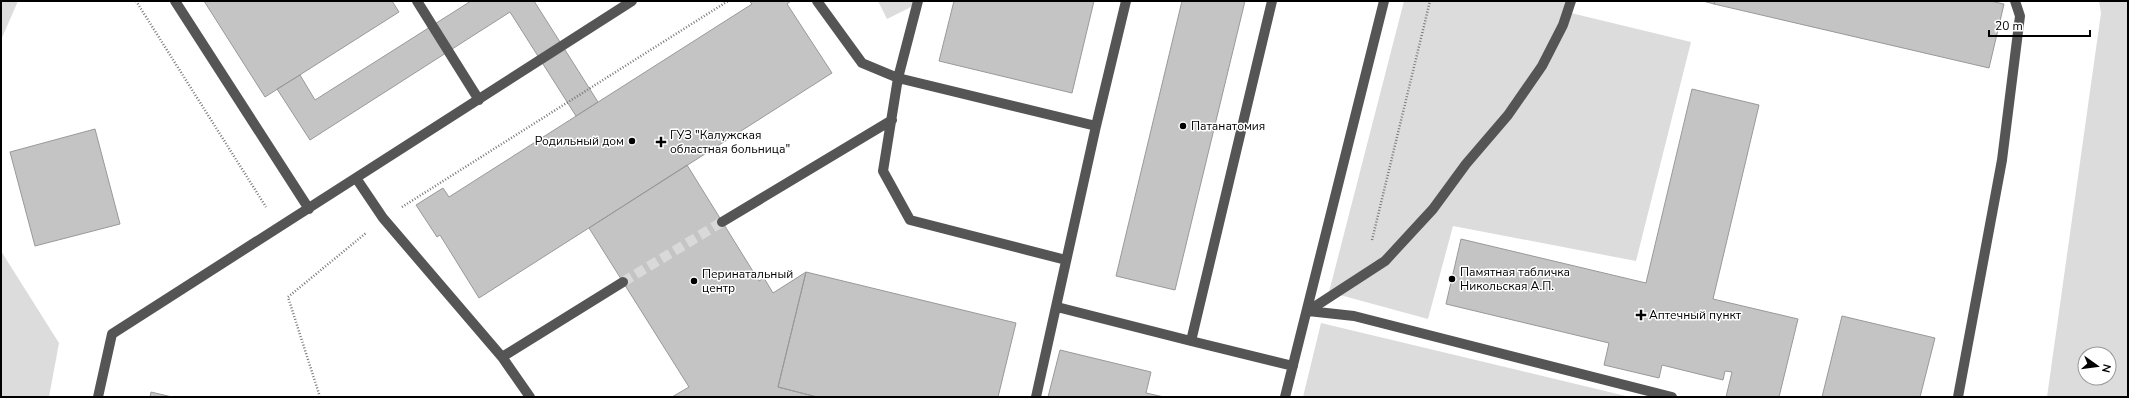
<svg xmlns="http://www.w3.org/2000/svg" width="2129" height="398" font-family="'Nunito Sans',sans-serif">
<style>
.green{fill:#dcdcdc;fill-rule:evenodd}
.building{fill:#c4c4c4;stroke:#999}
.lines{fill:none;stroke-linecap:round;stroke-linejoin:round}
.minor-tunnel{stroke:#d9d9d9;stroke-width:10;stroke-dasharray:10 5;stroke-linecap:butt}
.path{stroke:#777;stroke-width:2.5;stroke-dasharray:1 2;stroke-linecap:butt}
.minor{stroke:#555;stroke-width:10}
.poi-dot{fill:#000;stroke:#fff;stroke-width:1.5}
.labels{text-anchor:middle;dominant-baseline:central;stroke-width:3;stroke-linejoin:round;paint-order:stroke}
.poi-label{font-size:12px;fill:#000;stroke:#fff;text-anchor:start}
</style>
<rect width="100%" height="100%" fill="#fff"/>
<path class="green" d="M1 1H18L1 40Z
M878 1H918L909 8 887 19Z
M1404 1H1574L1571 13 1691 42 1636 261 1453 226 1428 319 1329 292Z
M2099 1H2128V397H2047L2101 13ZM2085 354H2109V378H2085Z
M1 251 59 343 49 397H1Z
M1321 323 1630 397H1303Z"/>
<path class="building" d="M204 1H392L399 12 265 97Z
M471 1H534L598 102 576 116 510 12 310 140 277 89 300 75 315 100Z
M749 1H791L787 4 832 73 479 298 440 235 437 237 416 205 443 188 449 197 752 4Z
M954 1H1094L1072 93 939 61Z
M1182 1H1245L1175 290 1116 276Z
M1703 1H1715L1714 4Z
M1715 1H1990L2004 4 1989 68 1714 4Z
M1692 89 1759 105 1713 299 1798 319 1779 397H1726L1732 372 1725 371 1723 380 1662 365 1659 378 1604 365 1609 343 1446 304 1461 239 1646 283Z
M95 129 120 224 35 246 10 152Z
M687 165 759 281 764 278 773 293 806 272 778 387 817 397H672L689 387 589 228Z
M806 272 1016 323 998 397H817L778 387Z
M1842 316 1935 338 1920 397H1822Z
M1060 350 1151 372 1146 393 1164 397H1048Z
M151 392 172 397H150Z"/>
<g class="lines">
<path class="minor-tunnel" d="M623 282 722 222"/>
<path class="path" d="M136 1 266 207
M402 207 728 1
M1372 240 1430 1
M320 397 288 297 366 233"/>
<path class="minor" d="M175 1 309 209
M417 1 479 100
M817 1 862 63 898 78 1096 126 1126 1
M918 1 898 78 883 171 910 220 1066 260
M1571 1 1563 25 1542 66 1508 115 1466 164 1433 209 1385 261 1308 311 1354 316 1672 397
M356 178 383 218 502 357 623 282
M722 222 892 120
M1057 307 1191 341 1272 1
M1191 341 1293 366
M502 357 530 397
M98 397 112 334 632 1
M1036 397 1096 126
M1285 397 1384 1
M1958 397 2002 160 2020 16 2015 1"/>
</g>
<g class="poi-dot">
<circle cx="1183" cy="126" r="4"/>
<circle cx="632" cy="141" r="4"/>
<path d="M659 136h4v4h4v4h-4v4h-4v-4h-4v-4h4z"/>
<circle cx="1452" cy="279" r="4"/>
<circle cx="694" cy="281" r="4"/>
<path d="M1639 309h4v4h4v4h-4v4h-4v-4h-4v-4h4z"/>
</g>
<g class="labels">
<g class="poi-label">
<text x="1191" y="126">Патанатомия</text>
<text x="670" y="135">ГУЗ "Калужская<tspan x="670" dy="14">областная больница"</tspan></text>
<text x="624" y="141" text-anchor="end">Родильный дом</text>
<text x="1460" y="272">Памятная табличка<tspan x="1460" dy="14">Никольская А.П.</tspan></text>
<text x="702" y="274">Перинатальный<tspan x="702" dy="14">центр</tspan></text>
<text x="1649" y="315">Аптечный пункт</text>
</g>
</g>
<rect width="2129" height="398" fill="none" stroke="#000000" stroke-width="4"/>
<g transform="translate(2097 366) rotate(104)"><circle r="19" fill="#ffffff" stroke="#999999"/>
<path d="M0-3L7 15L0 10L-7 15Z" fill="#000000"/>
<text y="-6" font-size="11" font-weight="bold" text-anchor="middle" fill="#000000">N</text>
</g>
<path d="M1989 30v6h101v-6" fill="none" stroke="#000000" stroke-width="2"/>
<text x="1995" y="30" font-size="12" fill="#000000" stroke="#ffffff" stroke-width="3" paint-order="stroke">20 m</text>
</svg>
